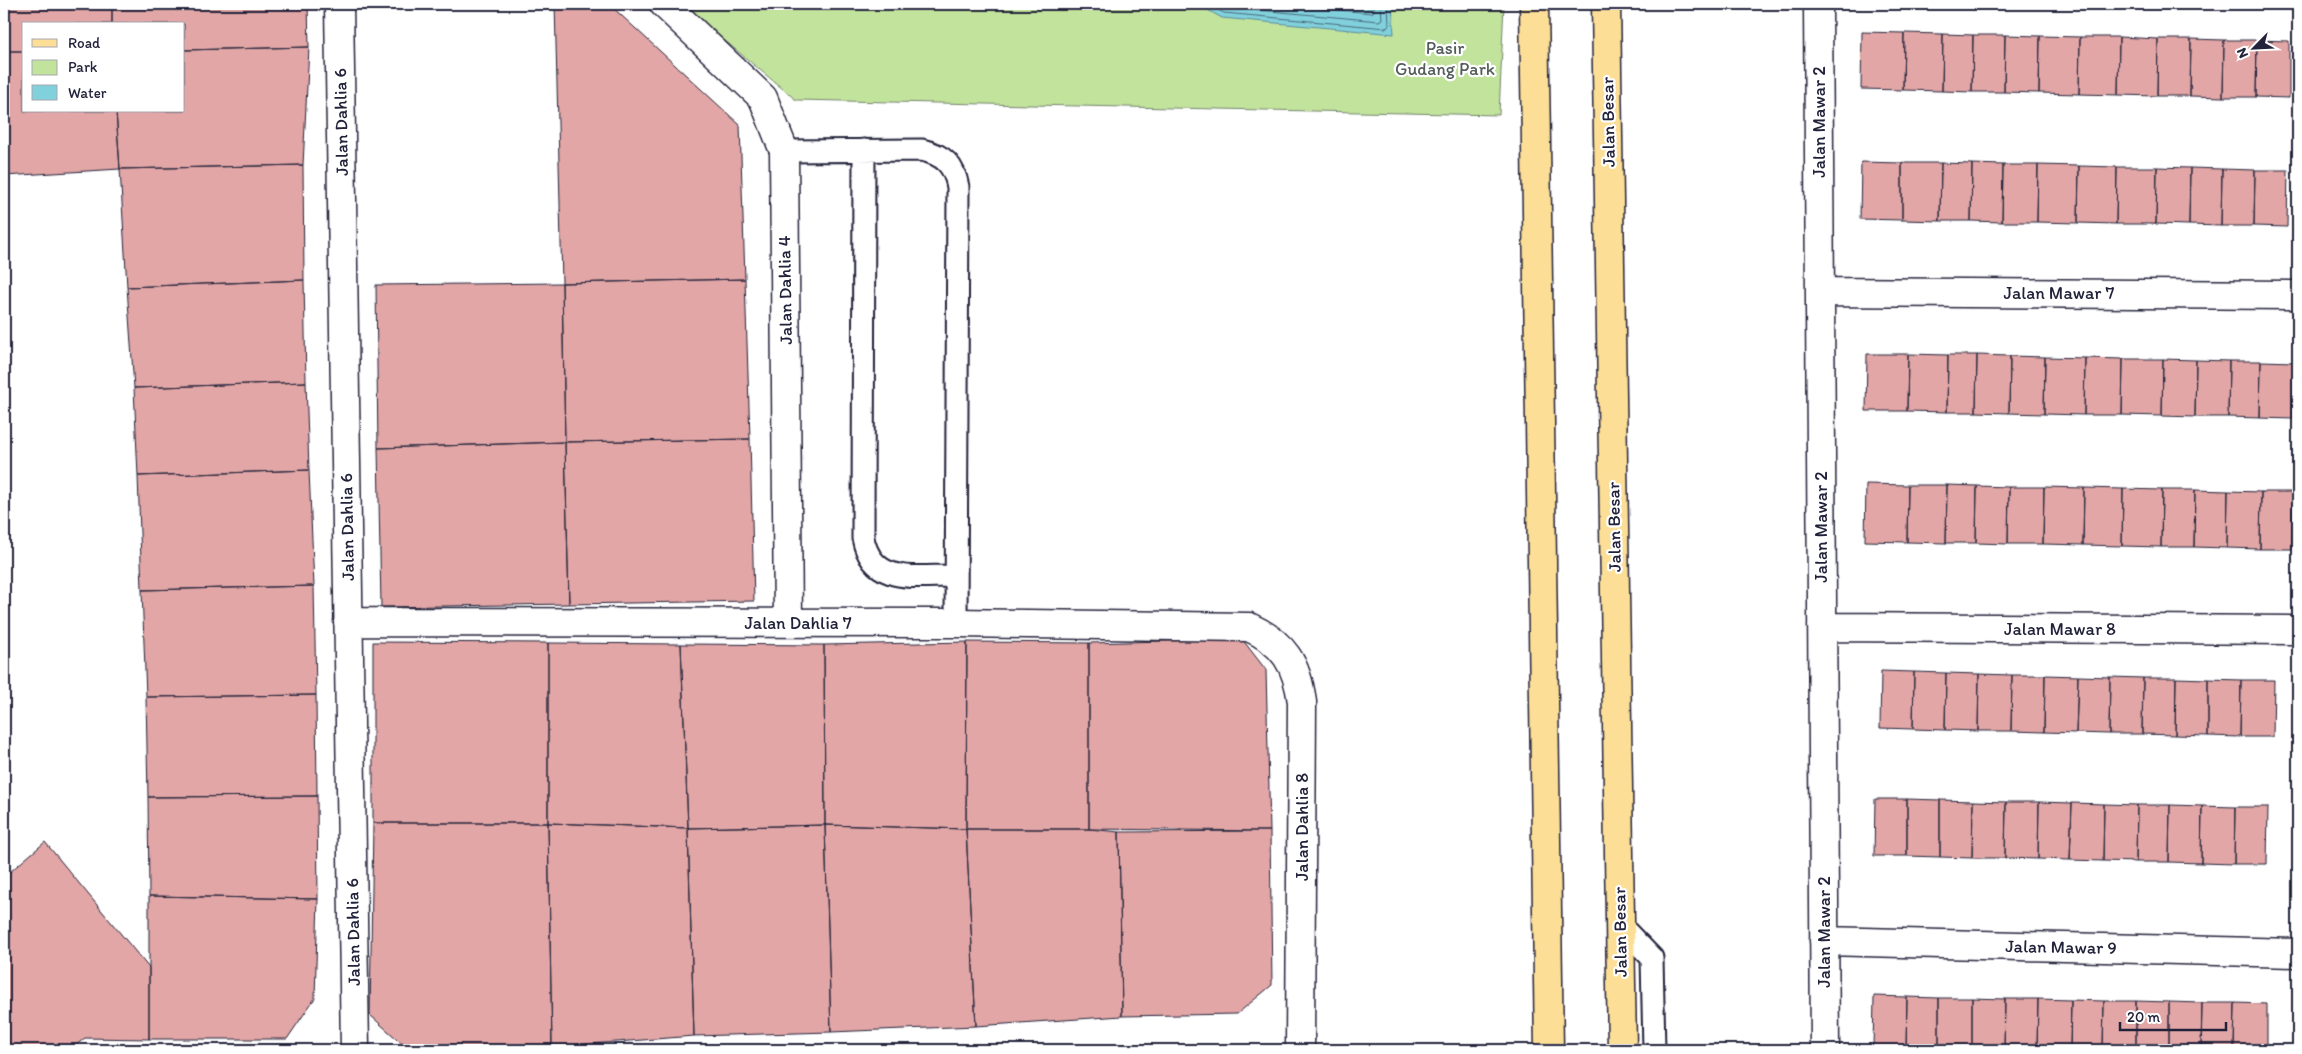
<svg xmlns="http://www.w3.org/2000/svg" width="2302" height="1054" font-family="Itim,sans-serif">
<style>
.green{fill:#c2e39c;stroke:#72826c}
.water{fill:#81d1dc;stroke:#5b8b9c}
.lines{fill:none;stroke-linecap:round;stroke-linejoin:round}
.shore{stroke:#48687b;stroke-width:1}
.building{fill:#e1a6a5;stroke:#22223b}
.lane-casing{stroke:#22223b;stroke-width:25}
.street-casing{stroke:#22223b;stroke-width:31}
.primary-casing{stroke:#22223b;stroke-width:31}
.lane{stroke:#fff;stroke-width:21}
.street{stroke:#fff;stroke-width:28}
.primary{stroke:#fcde96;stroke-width:28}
.labels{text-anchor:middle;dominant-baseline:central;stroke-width:4.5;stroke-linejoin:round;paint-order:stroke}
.park-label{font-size:18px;fill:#525c58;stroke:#fff}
.street-label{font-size:18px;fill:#22223b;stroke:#fff}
</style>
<rect width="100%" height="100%" fill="#fff"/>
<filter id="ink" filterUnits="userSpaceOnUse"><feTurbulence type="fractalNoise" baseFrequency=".02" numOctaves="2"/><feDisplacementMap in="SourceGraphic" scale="10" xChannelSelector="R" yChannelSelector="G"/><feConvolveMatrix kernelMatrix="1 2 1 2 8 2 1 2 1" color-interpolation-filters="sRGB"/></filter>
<g filter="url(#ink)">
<path class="green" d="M681 4H1504L1499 115 796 100Z"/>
<path class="water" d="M1197 4H1392L1394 34 1222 18Z"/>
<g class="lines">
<path class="shore" d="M1207 4 1224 13 1386 28 1389 26 1388 4
M1220 4 1226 7 1379 21 1382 19 1381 4
M1272 4 1372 13 1374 11V4"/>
</g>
<path class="building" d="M4 4H112V24H24V51H4Z
M112 4H308L309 47 184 50V24H112Z
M555 4H609L740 125 745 279 562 283Z
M1862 32 1904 33 1903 90 1861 89Z
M1904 33 1943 34 1942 91 1903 90Z
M1943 34 1973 35 1972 92 1942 91Z
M1973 35H2005L2004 92H1972Z
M2005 35 2040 36 2039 93 2004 92Z
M2040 36 2080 37 2079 94 2039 93Z
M2080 37H2119L2118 95 2079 94Z
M2119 37 2158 39 2157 96 2118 95Z
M2158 39H2191L2190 96H2157Z
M2191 39 2224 40 2223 97 2190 96Z
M2224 40H2257L2256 97H2223Z
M2257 40 2289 41V98L2256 97Z
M309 47 303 165 120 169 116 111H184V50Z
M4 51H24V111H116L120 169 4 176Z
M1861 162 1902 163V220L1860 219Z
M1902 163H1941L1940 221 1902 220Z
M1941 163 1972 164 1971 221H1940Z
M1972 164 2003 165 2002 222 1971 221Z
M303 165 304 280 127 287 120 169Z
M2003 165H2038L2037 222H2002Z
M2038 165 2079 166 2078 223 2037 222Z
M2079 166 2117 167 2116 224 2078 223Z
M2117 167H2157L2156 224H2116Z
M2157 167 2190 168 2189 225 2156 224Z
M2190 168 2222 169 2221 226 2189 225Z
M2222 169 2255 170 2254 226H2221Z
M2255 170H2288L2287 227 2254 226Z
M745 279 750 439 565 442 562 283Z
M304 280 306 382 134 388 127 287Z
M562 283 565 442 378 448 376 285Z
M1867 354H1908L1907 411H1866Z
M1908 354 1948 355 1947 412 1907 411Z
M1948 355H1977L1976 412H1947Z
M1977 355 2010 356 2009 413 1976 412Z
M2010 356 2045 357 2044 414 2009 413Z
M2045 357 2085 358 2084 415 2044 414Z
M2085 358 2123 359 2122 415H2084Z
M2123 359H2163L2162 416 2122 415Z
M2163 359 2196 360 2195 417 2162 416Z
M2196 360 2229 361 2228 417H2195Z
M2229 361H2261L2260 418 2228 417Z
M2261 361 2294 362 2293 419 2260 418Z
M306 382 309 470 138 476 134 388Z
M750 439 754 601 569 604 565 442Z
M565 442 569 604 381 607 378 448Z
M309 470 314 586 142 590 138 476Z
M1866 484 1908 485 1907 542 1865 541Z
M1908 485H1947L1946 543 1907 542Z
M1947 485 1977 486 1976 543H1946Z
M1977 486 2009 487 2008 544 1976 543Z
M2009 487H2044L2043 544H2008Z
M2044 487 2084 488 2083 545 2043 544Z
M2084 488 2123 489 2122 546 2083 545Z
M2123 489 2162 490 2161 547 2122 546Z
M2162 490H2195L2194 547H2161Z
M2195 490 2228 491 2227 548 2194 547Z
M2228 491 2261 492 2260 549 2227 548Z
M2261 492H2293L2292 549H2260Z
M314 586 316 695 146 697 142 590Z
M1242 639 1266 670 1270 831 1089 829V643Z
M373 642 548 643V823H373Z
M967 642 966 829 825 825 824 645Z
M967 642 1089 643V829H966Z
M548 643 681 644 688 828 548 823Z
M681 644 824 645 825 825 688 828Z
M1881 671 1914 672 1913 729 1880 728Z
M1914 672 1946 673 1945 730 1913 729Z
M1946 673 1979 674 1978 731 1945 730Z
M1979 674 2012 675 2011 731H1978Z
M2012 675H2045L2044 732 2011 731Z
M2045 675 2078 676 2076 733 2044 732Z
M2078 676 2110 677 2109 734 2076 733Z
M2110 677 2143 678 2142 734H2109Z
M2143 678H2176L2175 735 2142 734Z
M2176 678 2208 679V736L2175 735Z
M2208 679 2241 680 2240 737 2208 736Z
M2241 680H2274L2273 737H2240Z
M316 695 317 796 148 797 146 697Z
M317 796 318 899 149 896 148 797Z
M1875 799H1907V856H1874Z
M1907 799 1940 800V857L1907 856Z
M1940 800 1973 801 1972 858 1940 857Z
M1973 801 2006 802 2005 858H1972Z
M2006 802H2039L2038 859 2005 858Z
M2039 802 2072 803 2070 860 2038 859Z
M2072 803 2104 804 2103 861 2070 860Z
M2104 804 2137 805 2136 862 2103 861Z
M2137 805H2170L2169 862H2136Z
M2170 805 2202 806 2201 863 2169 862Z
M2202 806 2235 807 2234 864 2201 863Z
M2235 807H2268L2267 864H2234Z
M373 823H548L552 1047H406L370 1015Z
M548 823 688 828 694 1036 552 1047Z
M825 825 831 1032 694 1036 688 828Z
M825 825 966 829 976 1026 831 1032Z
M966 829H1089L1119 832 1122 1016 976 1026Z
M1270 831 1272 985 1237 1014 1122 1016 1119 832Z
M45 842 149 968V1039L85 1038 70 1050H4V877Z
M149 896 318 899 315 998 287 1039H149Z
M1874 996 1907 997 1906 1050H1873Z
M1907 997 1939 998V1050H1906Z
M1939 998H1972V1050H1939Z
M1972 998 2005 999 2004 1050H1972Z
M2005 999H2038L2037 1050H2004Z
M2038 999 2071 1000 2070 1050H2037Z
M2071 1000 2104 1001 2103 1050H2070Z
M2104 1001H2136V1050H2103Z
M2136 1001 2169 1002V1050H2136Z
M2169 1002 2202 1003 2201 1050H2169Z
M2202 1003H2235L2234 1050H2201Z
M2235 1003 2267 1004V1050H2234Z"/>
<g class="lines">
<g class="lane-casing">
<path id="lane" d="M864 150 863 538C873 587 917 575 956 576
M784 151 922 150C944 155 954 165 958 187L956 623
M1620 925 1652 958 1654 1050"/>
</g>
<g class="street-casing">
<path id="street" d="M339 4 355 1050
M664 4 763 98 784 151 788 623
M1818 4 1825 1050
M1820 292 2298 295
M348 622 956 623 1249 627C1284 643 1297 664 1302 702L1300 1050
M1822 627 2298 630
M1824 941 2298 953"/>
</g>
<g class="primary-casing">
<path id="primary" d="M1534 4 1549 1050
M1606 4 1622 1050"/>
</g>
<use href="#lane" class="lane"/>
<use href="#street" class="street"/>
<use href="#primary" class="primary"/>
</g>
</g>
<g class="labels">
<g class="park-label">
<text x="1445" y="48">Pasir<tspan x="1445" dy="21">Gudang Park</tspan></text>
</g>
<g class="street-label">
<text transform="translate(341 122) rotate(-91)">Jalan Dahlia 6</text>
<text transform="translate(1608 122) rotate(-91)">Jalan Besar</text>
<text transform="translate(1819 122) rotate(-90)">Jalan Mawar 2</text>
<text transform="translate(785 290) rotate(-91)">Jalan Dahlia 4</text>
<text x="2059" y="293">Jalan Mawar 7</text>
<text transform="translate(347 527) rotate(-91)">Jalan Dahlia 6</text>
<text transform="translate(1614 527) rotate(-91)">Jalan Besar</text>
<text transform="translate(1821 527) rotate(-90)">Jalan Mawar 2</text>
<text x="798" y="623">Jalan Dahlia 7</text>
<text x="2060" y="629">Jalan Mawar 8</text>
<text transform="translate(1302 827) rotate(-90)">Jalan Dahlia 8</text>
<text transform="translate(353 932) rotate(-91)">Jalan Dahlia 6</text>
<text transform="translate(1620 932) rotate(-91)">Jalan Besar</text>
<text transform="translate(1824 932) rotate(-90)">Jalan Mawar 2</text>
<text transform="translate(2061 947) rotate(1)">Jalan Mawar 9</text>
</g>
</g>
<rect width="2302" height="1054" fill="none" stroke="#fff" stroke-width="20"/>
<rect x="10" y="10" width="2282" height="1034" fill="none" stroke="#22223b" stroke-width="2" filter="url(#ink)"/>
<rect x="22" y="22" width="162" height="90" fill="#ffffff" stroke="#a7a7b1"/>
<rect x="32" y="39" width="25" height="8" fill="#fcde96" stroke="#a7a7b1"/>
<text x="68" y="48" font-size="15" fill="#22223b">Road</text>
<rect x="32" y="60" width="25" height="15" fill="#c2e39c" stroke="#a7a7b1"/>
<text x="68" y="72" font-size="15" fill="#22223b">Park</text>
<rect x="32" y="85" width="25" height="15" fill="#81d1dc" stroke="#a7a7b1"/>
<text x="68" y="98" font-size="15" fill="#22223b">Water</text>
<g transform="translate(2254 48) rotate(246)" stroke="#ffffff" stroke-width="4" paint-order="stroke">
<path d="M0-4L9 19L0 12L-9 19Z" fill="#22223b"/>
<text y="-8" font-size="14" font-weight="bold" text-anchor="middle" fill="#22223b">N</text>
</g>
<path d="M2120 1022v8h106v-8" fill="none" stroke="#22223b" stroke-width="2.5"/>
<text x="2127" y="1022" font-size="15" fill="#22223b" stroke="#ffffff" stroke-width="4" paint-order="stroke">20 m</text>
</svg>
